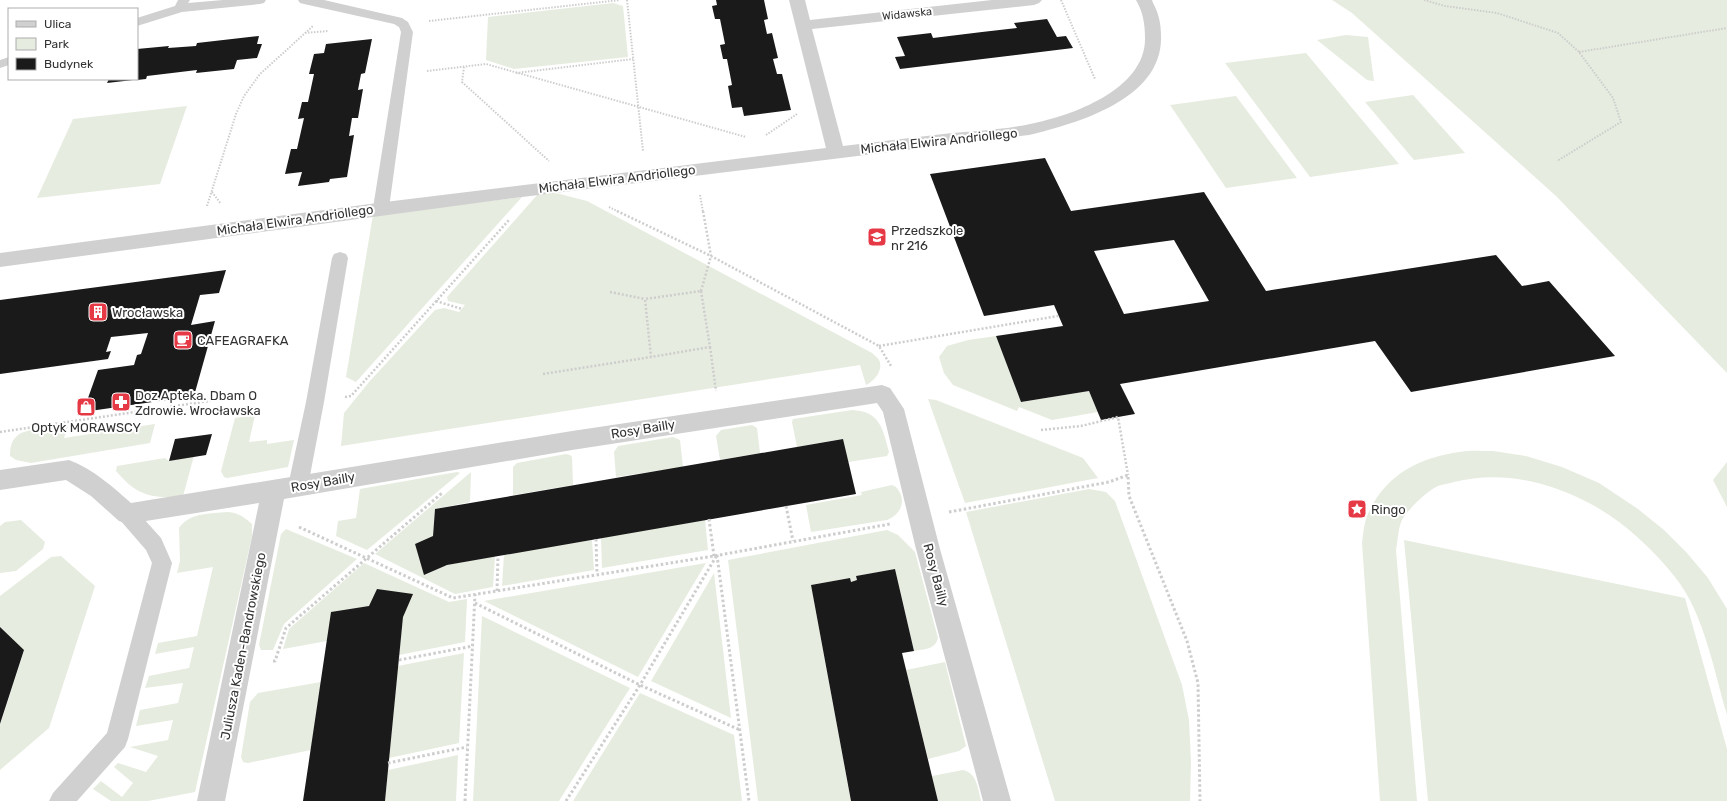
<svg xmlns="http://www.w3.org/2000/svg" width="1727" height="801" font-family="Rubik,sans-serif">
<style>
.green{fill:#e6ecdf}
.building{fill:#1a1a1a;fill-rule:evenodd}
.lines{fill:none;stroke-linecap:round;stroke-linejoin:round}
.path-far2{stroke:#cdcdcd;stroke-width:2;stroke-dasharray:1.5 1.5;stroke-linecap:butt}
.path-far1{stroke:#cdcdcd;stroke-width:2.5;stroke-dasharray:2 2;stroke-linecap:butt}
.path{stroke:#cdcdcd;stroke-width:3;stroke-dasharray:2.5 2.5;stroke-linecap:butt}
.lane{fill:#d0d0d0;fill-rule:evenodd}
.street{fill:#d0d0d0;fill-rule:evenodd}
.labels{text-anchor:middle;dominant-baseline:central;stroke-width:4;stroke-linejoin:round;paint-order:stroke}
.far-street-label{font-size:11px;fill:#333;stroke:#fff}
.street-label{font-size:13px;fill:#333;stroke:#fff}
.poi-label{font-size:13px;fill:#333;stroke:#fff;text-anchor:start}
</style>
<rect width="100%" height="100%" fill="#fff"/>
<path class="green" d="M1332 0H1727V373L1556 196 1352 13Z
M613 3 623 6 628 57 514 69 486 60 488 17Z
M1346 35 1368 37 1374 81H1373L1367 80 1317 40Z
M1306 53 1399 164 1310 177 1225 63Z
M1413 95 1465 153 1414 160 1365 102Z
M1236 96 1297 178 1226 188 1170 105Z
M187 106 160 184 37 198 73 119Z
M552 192 587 201 872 353C874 355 878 358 879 360 884 370 874 381 866 385L860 365 341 446 344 413 369 382 435 310 444 308 459 312 465 305 448 301 447 297 538 194Z
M522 197 356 382 346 377 373 215Z
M996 336 1021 402 1089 391 1098 412 1052 420 1019 407 1017 411 953 385 944 373 939 357 947 346 968 340Z
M928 399 936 400 1083 458 1098 478 965 503Z
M852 410C880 411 883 429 889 452L887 456 848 462 842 439 797 447 792 422 793 419Z
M255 415 249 442 267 440V444L294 440 288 467 227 478 224 477 221 471 235 418Z
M155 424 150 443 31 463 16 460 10 456C10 448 11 441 17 436 24 428 57 427 68 426L64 438Z
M752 425 757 428 760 453 720 460 716 436 721 430Z
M673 437 680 440 683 467 616 477 614 452 618 446Z
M1493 451 1526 456 1562 467 1599 483 1638 509 1664 530 1687 553 1708 578 1727 609V715C1714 671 1704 613 1675 577 1651 547 1619 517 1583 500 1542 480 1498 471 1454 482 1448 484 1441 484 1436 487 1426 492 1410 508 1403 518 1398 526 1398 541 1396 550L1417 801H1380L1362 543C1363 534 1364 524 1367 516 1384 476 1417 458 1459 452 1470 450 1482 451 1493 451Z
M566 454 570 455 572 457 573 485 513 495V467L517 463Z
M194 456 183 496C152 499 137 496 116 471L117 466 165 458 169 461Z
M1727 462V507L1713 480Z
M457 472 460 473 367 550 336 536 338 521 356 518 360 489Z
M471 472 470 502 435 509 433 536 415 544 425 575 447 565 495 556 493 587 455 594 375 554Z
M892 485 896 487C907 499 902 514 887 520L811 532 806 505 862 495 861 492Z
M1089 489 1106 492 1115 501 1182 685 1189 720 1191 762 1190 801H1055L966 512Z
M228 512C239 513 244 517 252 524V536L195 792 148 801H111L93 789 101 781 122 797 133 783 114 767 118 763 146 772 158 756 130 747 168 740 173 720 136 726 140 710 178 703 183 683 145 688 149 676 189 668 194 647 155 654 158 643 197 636 213 567 177 573 180 561 179 528C190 512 211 514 228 512Z
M21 520 45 542 43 549 16 571 0 573V526L5 522Z
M705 520 708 550 602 568 601 538Z
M286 529 357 559 284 624 273 650H261L259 645 281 534Z
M887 530 898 535 915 552 938 638C935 650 924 649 914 651L895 569 856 576 857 580 851 582 850 578 811 585 851 801H758L728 560Z
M592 540 594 570 502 586 504 554Z
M1404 540 1685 598 1727 749V801H1428Z
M61 556 95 586 49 728 0 770V725L24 651 0 627V596L51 557Z
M364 563 449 602 467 599 465 642 399 655 403 617 369 606 327 641 283 649 289 629Z
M706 563 638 677 484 601Z
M714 573 731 718 651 681Z
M482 616 630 688 559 801H473Z
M464 653 459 743 389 758 398 666Z
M945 662 966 746 959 751 928 759 906 670Z
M321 682 311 750 248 763 243 762 241 757 250 702 258 693Z
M640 693 734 735 742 801H573Z
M458 755 456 801H385L388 770Z
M963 770C977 773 978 789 981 801H938L932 776Z"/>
<path class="building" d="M716 0H764L768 19 764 20 767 34 772 33 778 58 773 59 777 74H782L791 110 744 116 742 107 732 108 728 86 732 85 727 59H723L720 45 725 44 720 19H715L712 6 717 5Z
M1047 19 1057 37 1066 36 1073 48 900 69 895 57 905 56 897 37 931 33 933 38 982 32 1017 28 1014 23Z
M259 36 257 44H262L257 58 237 60 234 69 196 73 197 70 147 76 146 79 137 80V49L169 46 168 48 196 46 197 43Z
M372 39 365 73 361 74 358 90 363 89 358 118H352L349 136 354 135 347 177 330 179 329 182 298 186 302 172 285 174 291 149H297L304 118 298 119 302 102H308L314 74H309L314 54 324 53 326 44Z
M109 79H133V80L107 83Z
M1045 158 1071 211 1204 192 1266 291 1496 255 1522 286 1549 281 1615 356 1411 392 1375 341 1120 384 1135 414 1101 420 1089 391 1021 402 996 336 1063 326 1054 305 984 316 930 174ZM1174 240 1209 301 1124 314 1094 251Z
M226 270 219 293 200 295 191 325 215 321 194 396 83 412 98 370 134 365 137 355 141 354 148 333 111 337 106 352 111 351 108 359 0 374V300Z
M212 434 206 455 169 461 175 439Z
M843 439 856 494 447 565 424 575 415 544 433 536 435 509Z
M895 569 914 651 902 653 938 801H851L811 585 850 578 851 582 857 580 856 576Z
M377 589 413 594 403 617 385 801H303L331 612 369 606Z
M0 627 24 650 0 724Z"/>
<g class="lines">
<path class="path-far2" d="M627 0 643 151
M1061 0 1095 79
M1424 0 1445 6 1497 13 1558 33 1579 52 1613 98 1621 122 1557 161
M429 21 620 0
M305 33 328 31
M1579 52 1727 28
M464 67 462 82 549 161
M427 71 486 64 746 137
M516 73 633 59
M766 135 797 114
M212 192 221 204
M700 195 703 212
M207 206 236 114 244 96 260 74 313 26
M609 207 619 212"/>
<path class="path-far1" d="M617 211 711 256 879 346 891 366
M701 291 711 256 703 211
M701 291 710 347 651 357 645 299Z
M610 292 645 299
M436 301 462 309
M879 346 1058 316
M710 347 716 391
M543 374 651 357
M345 397 351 396 509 220
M1041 430 1081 426 1118 417 1128 475
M0 432 236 397"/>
<path class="path" d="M786 506 793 541
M949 512 1109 482 1128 475 1129 496 1187 641 1198 683 1200 801
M709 519 714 556
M299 527 453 598 714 556 890 524
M596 539 597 574
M717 555 749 801
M497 591 498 556
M475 603 640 685 740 730
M399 660 473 646
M273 661H275L286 628 442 493
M388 763 467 747
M465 801 475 594
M566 801 640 685 717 555"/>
<path class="lane" d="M178 0H190L188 3 223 0H266L264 3 260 4 182 12 137 26V18L175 6Z
M298 0H324L402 18 408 22 413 32 389 208 386 212 381 213 376 212 373 208 401 32 399 27 394 24 304 4 300 3Z
M9 57V65L0 68V60Z
M340 252 346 254 348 258 324 402 308 486 305 492 298 494 291 492 288 486 306 402 332 258 334 254Z
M127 505 134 508 161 538 172 563 128 739 125 747 77 801H49L53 793 107 733 152 563 146 550 120 520 117 514 120 508Z"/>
<path class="street" d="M789 0H805L810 20 992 0H1042L1039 3 1034 5 812 29 843 146C876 142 910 138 943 134 972 131 1002 130 1030 124 1072 116 1146 89 1145 38 1145 24 1143 12 1136 0H1152L1153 3C1159 14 1161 24 1161 36 1163 99 1078 123 1029 135L514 198 0 267V253L385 202 826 148Z
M882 385 890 388 904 409 940 549 1011 801H983L916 549 883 412 877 403 572 450 284 499 225 801H197L259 503 127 524 119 521 91 496 66 480 0 490V470L69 460C93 469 113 487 131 503L572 431Z"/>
</g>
<defs>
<g id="school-square" transform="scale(1)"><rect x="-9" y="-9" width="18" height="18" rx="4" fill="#e63946" stroke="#fff"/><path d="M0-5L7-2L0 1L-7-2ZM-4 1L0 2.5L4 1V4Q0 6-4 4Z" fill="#fff"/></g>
<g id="building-square" transform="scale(1)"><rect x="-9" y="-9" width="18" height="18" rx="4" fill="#e63946" stroke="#fff"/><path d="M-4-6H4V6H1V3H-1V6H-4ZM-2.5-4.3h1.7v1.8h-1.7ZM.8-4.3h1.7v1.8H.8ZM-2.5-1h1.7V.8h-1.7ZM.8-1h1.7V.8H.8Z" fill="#fff"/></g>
<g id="cafe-square" transform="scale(1)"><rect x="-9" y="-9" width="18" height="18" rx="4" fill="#e63946" stroke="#fff"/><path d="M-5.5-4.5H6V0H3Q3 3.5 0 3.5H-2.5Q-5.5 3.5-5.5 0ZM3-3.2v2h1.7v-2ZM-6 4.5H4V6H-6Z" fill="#fff"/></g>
<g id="pharmacy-square" transform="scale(1)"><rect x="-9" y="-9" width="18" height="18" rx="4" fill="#e63946" stroke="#fff"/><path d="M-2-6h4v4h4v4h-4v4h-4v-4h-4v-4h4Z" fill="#fff"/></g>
<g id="shop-square" transform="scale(1)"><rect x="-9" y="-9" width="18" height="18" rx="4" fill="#e63946" stroke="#fff"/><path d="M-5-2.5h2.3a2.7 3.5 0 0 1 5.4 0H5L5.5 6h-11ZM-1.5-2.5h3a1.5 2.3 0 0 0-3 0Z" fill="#fff"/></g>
<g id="sight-square" transform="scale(1)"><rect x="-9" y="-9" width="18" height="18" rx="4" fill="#e63946" stroke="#fff"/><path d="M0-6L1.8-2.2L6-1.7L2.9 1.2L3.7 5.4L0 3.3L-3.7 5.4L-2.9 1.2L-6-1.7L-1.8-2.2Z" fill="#fff"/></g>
</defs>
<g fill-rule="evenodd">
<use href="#school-square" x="877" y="237"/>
<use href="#building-square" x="98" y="312"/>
<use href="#cafe-square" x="183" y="340"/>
<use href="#pharmacy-square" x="121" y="402"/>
<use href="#shop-square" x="86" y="407"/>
<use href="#sight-square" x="1357" y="509"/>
</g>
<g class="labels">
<g class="far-street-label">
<text transform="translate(907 14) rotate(-6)">Widawska</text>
</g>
<g class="street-label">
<text transform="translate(939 141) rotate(-6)">Michała Elwira Andriollego</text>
<text transform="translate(617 179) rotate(-7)">Michała Elwira Andriollego</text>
<text transform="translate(295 220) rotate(-8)">Michała Elwira Andriollego</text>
<text transform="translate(643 429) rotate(-9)">Rosy Bailly</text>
<text transform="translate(323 482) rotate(-10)">Rosy Bailly</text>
<text transform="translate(936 575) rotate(75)">Rosy Bailly</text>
<text transform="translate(243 646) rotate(-79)">Juliusza Kaden-Bandrowskiego</text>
</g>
<g class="poi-label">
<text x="891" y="230">Przedszkole<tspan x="891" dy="15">nr 216</tspan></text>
<text x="112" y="312">Wrocławska</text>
<text x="197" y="340">CAFEAGRAFKA</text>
<text x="135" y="395">Doz Apteka. Dbam O<tspan x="135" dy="15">Zdrowie. Wrocławska</tspan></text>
<text x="86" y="427" text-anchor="middle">Optyk MORAWSCY</text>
<text x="1371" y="509">Ringo</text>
</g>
</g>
<rect x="8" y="8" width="130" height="72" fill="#ffffff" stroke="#adadad"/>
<rect x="16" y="21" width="20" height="6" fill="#d0d0d0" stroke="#adadad"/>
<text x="44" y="28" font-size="12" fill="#333333">Ulica</text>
<rect x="16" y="38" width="20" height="12" fill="#e6ecdf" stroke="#adadad"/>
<text x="44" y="48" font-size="12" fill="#333333">Park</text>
<rect x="16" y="58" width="20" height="12" fill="#1a1a1a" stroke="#adadad"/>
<text x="44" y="68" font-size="12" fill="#333333">Budynek</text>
</svg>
